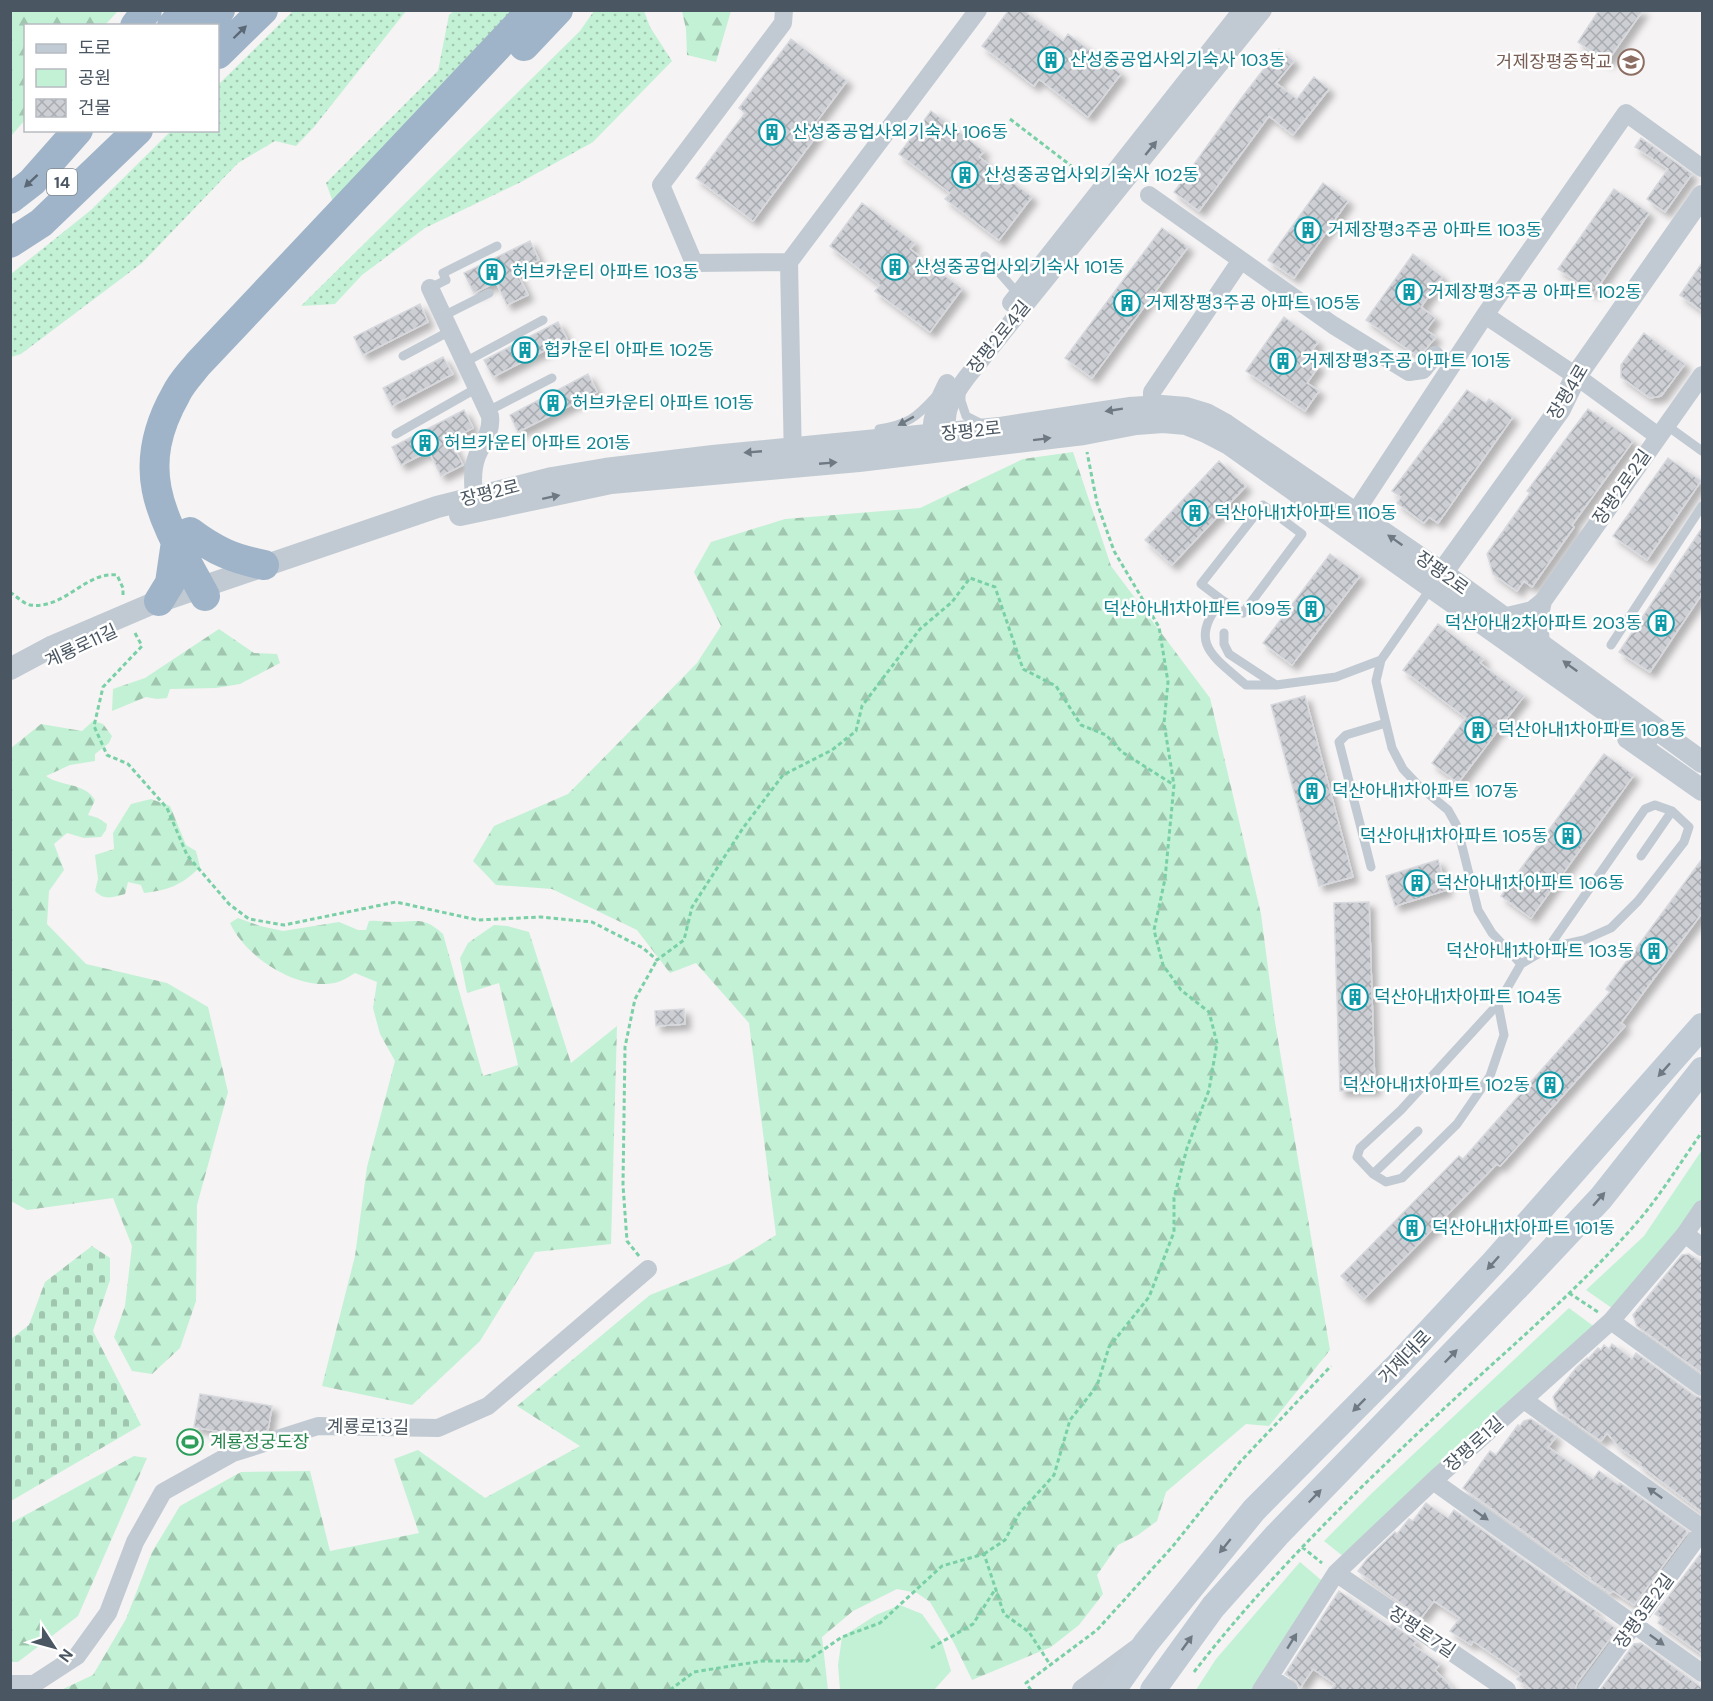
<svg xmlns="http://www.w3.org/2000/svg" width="1713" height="1701" font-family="'DM Sans','Noto Sans KR',sans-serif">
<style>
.grass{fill:url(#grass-dots)}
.forest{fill:url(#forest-firs)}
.cemetery{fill:url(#cemetery-stones)}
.park{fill:#c3f1d5}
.building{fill:url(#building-cross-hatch);stroke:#d7d9de;stroke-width:1.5;filter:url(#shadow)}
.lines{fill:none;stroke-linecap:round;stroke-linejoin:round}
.path{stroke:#7ad0a6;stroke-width:3;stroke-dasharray:4.5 3;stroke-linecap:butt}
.service{stroke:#c1cad2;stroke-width:9}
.minor{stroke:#c1cad2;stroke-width:18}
.tertiary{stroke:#c1cad2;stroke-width:22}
.secondary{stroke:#c1cbd6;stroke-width:26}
.trunk{stroke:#9fb4c9;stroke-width:30}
.oneway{fill:#5b6976}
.oneway2{fill:#6e7983}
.oneway3{fill:#6e7984}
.labels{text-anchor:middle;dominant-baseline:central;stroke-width:5;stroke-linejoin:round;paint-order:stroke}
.shield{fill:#fff;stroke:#808990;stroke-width:1.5}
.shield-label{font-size:16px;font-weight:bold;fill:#4a5661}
.culture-label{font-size:18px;fill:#0d838f;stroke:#fff;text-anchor:start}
.education-label{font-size:18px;fill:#785e54;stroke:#fff;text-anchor:end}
.street-label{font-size:18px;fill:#4a5661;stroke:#fff}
.leisure-label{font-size:18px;fill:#27864d;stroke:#fff;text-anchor:start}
</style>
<defs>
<pattern id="grass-dots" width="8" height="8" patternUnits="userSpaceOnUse" patternTransform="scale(1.5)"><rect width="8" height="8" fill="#c3f1d5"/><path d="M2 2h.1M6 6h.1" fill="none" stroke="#a0c6b0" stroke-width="1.8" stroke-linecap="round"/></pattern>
<pattern id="forest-firs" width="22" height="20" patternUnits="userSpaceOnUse" patternTransform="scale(1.5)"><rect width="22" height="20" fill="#c3f1d5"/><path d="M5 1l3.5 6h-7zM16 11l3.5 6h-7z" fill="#a0c6b0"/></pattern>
<pattern id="cemetery-stones" width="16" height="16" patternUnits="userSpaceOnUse" patternTransform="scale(1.5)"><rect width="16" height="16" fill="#c3f1d5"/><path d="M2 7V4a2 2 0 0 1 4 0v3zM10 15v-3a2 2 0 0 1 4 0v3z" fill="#a0c6b0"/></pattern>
<pattern id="building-cross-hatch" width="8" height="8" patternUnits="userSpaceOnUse" patternTransform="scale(1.5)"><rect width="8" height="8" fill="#cdcfd5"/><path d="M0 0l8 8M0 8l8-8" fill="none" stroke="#a8abb0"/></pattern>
<filter id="shadow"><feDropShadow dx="5.5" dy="5.5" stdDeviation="3" flood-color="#0004"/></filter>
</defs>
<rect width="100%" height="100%" fill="#f5f3f3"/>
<path class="grass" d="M294 10 406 11 314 127 296 146 275 141 238 163 142 263 21 354 11 357V274L91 210 171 131 218 130V85Z
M454 11H517L333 202 326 183 438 71 449 15Z
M594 11H644L650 27 672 61 593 142 521 182 425 228 362 275 335 304 301 306 580 31Z"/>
<path class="forest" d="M11 10 118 11 105 25 26 26 25 120 11 136Z
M682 11H731L716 62 687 55 686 29Z
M1073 452 1111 566 1210 698 1261 914 1275 1022 1330 1350 1269 1426 1246 1424 1166 1492 1157 1521 1138 1535 1118 1545 1097 1575 1103 1594 1079 1625 1051 1647 972 1680 954 1643 930 1602 917 1593 897 1589 853 1611 822 1637 828 1690H61L93 1675 126 1619 152 1552 180 1506 241 1472 310 1471 330 1551 419 1533 394 1459 418 1450 485 1498 580 1446 517 1406 650 1295 731 1263 776 1235 749 1023 696 963 670 973 637 930 552 889 496 885 473 861 494 826 568 794 697 663 721 626 694 572 711 542 785 519 920 508 1023 459Z
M219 629 254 653 277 654 280 663 240 684 216 688 170 689 167 698 157 699 146 697 112 711 113 689 145 678Z
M93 721 103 724 112 736 109 743 95 754V761L70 765 46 776C61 787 84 782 95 800L88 815 98 818 107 824 106 830 101 837 84 838 67 833 54 844 64 870 49 891 47 924 86 964 167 983 208 1007 228 1092 197 1205 196 1301 180 1348 152 1374 132 1371 114 1337 125 1306 132 1246 113 1198 27 1210 11 1201V748L41 724 82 731Z
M151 799 170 806 186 845 196 851 200 867C182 885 169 890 144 893L141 885 128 882 125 894C113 897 105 901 95 891L98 879 95 855 114 849 113 833 131 804Z
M238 918 260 926 283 931 339 922 358 930H366L369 921C378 920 384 922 393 922 417 922 423 916 443 934L483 1076 518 1065 499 983 467 993 460 958 468 943 494 925 507 926 529 932 571 1063 617 1026 611 1244 535 1252 480 1341 412 1405 322 1386 355 1256 367 1167 395 1061 380 1034 373 1008 377 982 355 973C350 976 344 980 338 982 300 993 245 957 230 923Z
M134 1456 147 1458 78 1616 18 1662H11V1523Z"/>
<path class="cemetery" d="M92 1246 110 1258V1280L93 1331 141 1425 11 1501V1339L29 1325 45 1282Z"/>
<path class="park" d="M1702 1150V1209L1619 1313 1586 1290 1644 1236Z
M1569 1308 1600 1331 1349 1561 1324 1541 1372 1493Z
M1300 1562 1327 1585 1261 1690H1196L1216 1659Z
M900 1605 922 1614 942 1642 951 1671 934 1690H840L838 1665 842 1637 876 1615Z"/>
<path class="building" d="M1009 10H1023L1063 41 1068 34 1121 74 1088 117 1039 79 1034 86 982 46Z
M1599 10H1643L1607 62 1578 42Z
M791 39 847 81 811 129 818 134 753 221 696 178 745 113 739 108Z
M1279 49 1294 61 1276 83 1297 99 1314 77 1329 89 1293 135 1269 116 1199 211 1174 192 1243 96Z
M931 111 984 151 979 157 1032 197 999 240 945 199 950 193 899 154Z
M1641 138 1692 174 1665 212 1647 199 1668 169 1635 147Z
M1323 183 1348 201 1294 278 1268 260Z
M1614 189 1649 213 1594 293 1558 269Z
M862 203 915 243 910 249 962 289 930 332 875 291 880 285 830 246Z
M1162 228 1188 247 1092 378 1065 358Z
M530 241 539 260 516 271 528 295 507 305 496 282 474 293 464 273Z
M1413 254 1442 277 1421 307 1435 318 1426 330 1436 337 1419 357 1366 320Z
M1702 263V311L1680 295Z
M420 304 428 322 363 355 354 337Z
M1284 317 1318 342 1307 357 1319 366 1307 383 1319 391 1305 411 1246 371Z
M558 322 567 339 493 377 484 360Z
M1644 333 1685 364 1661 396 1650 398 1621 377V365Z
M443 357 453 374 392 406 383 388Z
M588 374 597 392 518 432 510 415Z
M1467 390 1486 403 1489 399 1513 417 1438 523 1429 517 1424 523 1397 503 1401 497 1392 491Z
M1588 409 1633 441 1572 525 1574 527 1532 587 1524 581 1517 591 1493 574 1487 554 1530 493 1527 491Z
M464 410 473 428 450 440 463 465 441 476 429 451 401 465 392 447Z
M1668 458 1701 481 1647 560 1613 536Z
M1219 461 1246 486 1172 565 1145 540Z
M1702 528V594L1650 672 1619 652Z
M1330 554 1360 576 1292 665 1263 643Z
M1438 624 1484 659 1480 663 1524 696 1458 783 1432 763 1466 718 1403 670Z
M1305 696 1353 877 1319 886 1271 705Z
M1604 754 1634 775 1531 918 1501 896Z
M1702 859V913L1621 1023 1625 1026 1500 1166 1497 1164 1364 1299 1341 1276 1459 1156 1463 1159 1610 992 1606 989Z
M1438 860 1447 890 1395 906 1386 876Z
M1369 902 1375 1090 1340 1091 1334 903Z
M684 1009 685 1024 656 1026 655 1011Z
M1689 1254 1702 1263V1373L1637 1326 1633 1315 1682 1255Z
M1612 1344 1632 1359 1636 1353 1695 1396 1702 1398V1512L1640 1465 1641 1463 1620 1448 1607 1433 1601 1441 1558 1411 1553 1397 1576 1368 1587 1358 1588 1359 1598 1348 1601 1350 1604 1345 1609 1349Z
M200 1394 272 1406 268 1430 247 1437 194 1427Z
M1531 1419 1556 1437 1548 1447 1593 1479 1599 1471 1618 1485 1620 1483 1686 1530 1687 1533 1634 1605 1613 1591 1610 1593 1590 1579 1591 1578 1566 1560 1565 1561 1463 1488 1490 1451 1496 1455 1518 1425 1520 1426 1524 1421Z
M1426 1503 1448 1518 1454 1510 1552 1580 1551 1581 1596 1611 1595 1614 1615 1628 1613 1630 1615 1632 1577 1683 1575 1690H1532L1517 1679 1521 1674 1473 1641 1471 1645 1450 1631 1460 1618 1434 1601 1421 1618 1358 1571 1367 1559 1395 1532 1397 1534 1409 1519 1413 1521Z
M1702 1552V1654L1658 1623 1661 1618 1655 1614Z
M1339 1591 1390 1627 1392 1625 1416 1641 1413 1645 1440 1664 1435 1670 1454 1690H1331L1335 1684 1313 1669 1300 1688 1296 1681 1285 1674Z
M1641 1643 1702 1688V1690H1600L1634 1644Z"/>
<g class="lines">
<path class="path" d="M1010 119 1087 178
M10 592C16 596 24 604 30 605 64 610 86 571 117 575L123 588V596
M135 633 142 646 103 687 94 726 107 755 128 764 167 808 187 855 229 904 249 919 284 925 396 902 478 920 541 917 592 922 643 948 657 960 684 940 692 907 743 828 783 775 832 750 856 731 862 706 920 629 952 602 970 578 995 587 1023 669 1056 686 1081 725 1106 735 1122 752 1174 785
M639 1256 627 1241 623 1185 625 1047 635 999 657 960
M1569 1293 1598 1312
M1302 1547 1322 1563
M984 1554 1005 1540 1019 1514 1054 1475 1070 1420 1097 1386 1109 1347 1149 1297 1174 1232V1198L1187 1148 1209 1090 1217 1043 1209 1012 1181 990 1163 965 1154 930 1165 879 1174 785 1164 723 1168 682 1159 627 1114 551 1097 503 1087 452
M931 1648 973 1624 996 1588
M1194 1672C1273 1570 1368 1479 1463 1391 1521 1338 1581 1286 1633 1227 1659 1198 1680 1163 1702 1132
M670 1690 694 1672 762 1661H807L842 1637 880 1623 942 1566 984 1554 1004 1614 1029 1632 1051 1666
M1031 1690 1026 1683 1097 1630 1173 1546 1240 1462 1331 1366"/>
<path class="service" d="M985 256 1019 295
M430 288 446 280 443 273 497 246
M443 316 489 293
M403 356 450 331
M465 362 543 320
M961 392V401L966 416 982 424
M488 411 552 378
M1666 425 1702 451
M879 429C908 424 916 418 935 397
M396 434 477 388
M1431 588 1381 660 1376 681 1382 707 1392 748 1403 769 1418 785 1448 810 1457 826 1478 910 1492 933 1521 964
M1222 600 1201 584 1263 505 1302 534 1243 613 1222 600C1187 642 1212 656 1246 685H1276L1336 677 1381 660
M1224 633V644L1229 654 1276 685
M1611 645 1702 506
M1641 856 1672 811
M1371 867 1339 742 1346 735 1386 723
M1498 1004 1504 1035 1490 1076 1457 1124 1402 1178 1386 1182 1373 1174 1357 1157 1360 1148 1401 1110 1498 1004 1521 964 1548 948 1645 809 1655 805 1672 811 1689 827 1684 842 1638 901 1611 928 1584 940 1548 948
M1373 1174 1418 1131"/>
<path class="minor" d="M784 10 783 23 661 185 694 263 789 262
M1149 195 1333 325 1409 372 1423 370 1435 355
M430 288 490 416C492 432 483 442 477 456 471 472 473 493 477 509
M1011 303 1242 10
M1485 315 1576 376 1658 436
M1152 420V392L1241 260
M946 446C946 411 946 405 967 377L1263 10
M931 448C930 420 934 409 947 383
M793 462 789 262 978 10
M1347 525 1485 315 1626 113 1702 168
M1503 617 1532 610 1543 601 1702 375
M1541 644 1539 620 1543 601
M1685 1234 1702 1247
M1611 1321 1702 1387
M1524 1400 1702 1528
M1433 1481 1702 1673
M1336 1573 1507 1690
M1270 1677 1289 1690
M10 1684H34L77 1656 108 1613 135 1542 163 1492 233 1453 318 1426 438 1428 488 1406 648 1269
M1261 1690 1336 1573 1433 1481 1611 1321 1685 1234 1702 1209
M1586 1690 1702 1531"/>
<path class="tertiary" d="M460 515 611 483 859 461 1084 434 1136 424 1163 422 1186 424 1206 432 1229 444 1647 740
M1434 584 1560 409 1576 376 1702 196
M10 669 53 646 149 605 437 507 552 478 605 469 713 456 999 428 1129 408 1162 406 1186 408 1206 414 1226 425 1441 572 1702 762
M1628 738 1702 790
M1083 1690 1137 1650"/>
<path class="secondary" d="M1113 1690 1146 1643 1254 1510 1396 1367 1493 1263 1702 1026
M1153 1690 1213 1607 1277 1535 1523 1281 1601 1198 1702 1070"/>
<path class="trunk" d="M135 26 147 10
M172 26 185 10
M207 26 220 10
M524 46 558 10
M218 54 263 10
M10 199 32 182 78 130
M10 243 41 223 138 130
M190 532C215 551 234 559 264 565
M205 596C166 523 130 475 176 394 181 383 190 374 198 364L532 10
M159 601 170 583 176 542"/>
</g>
<defs><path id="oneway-solid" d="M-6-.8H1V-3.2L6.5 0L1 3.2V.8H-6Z" transform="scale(1.5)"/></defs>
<g class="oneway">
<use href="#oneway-solid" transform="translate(240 32) rotate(-44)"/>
<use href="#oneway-solid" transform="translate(31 181) rotate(137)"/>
</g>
<g class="oneway2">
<use href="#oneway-solid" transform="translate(1151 148) rotate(-51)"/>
<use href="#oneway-solid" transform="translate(1114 410) rotate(171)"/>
<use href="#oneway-solid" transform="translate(906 421) rotate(151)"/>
<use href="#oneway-solid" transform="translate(1042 439) rotate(-7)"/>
<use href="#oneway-solid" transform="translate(753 452) rotate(175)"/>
<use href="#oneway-solid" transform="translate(828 463) rotate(-5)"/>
<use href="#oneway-solid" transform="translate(551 497) rotate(-12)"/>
<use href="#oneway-solid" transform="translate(1395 540) rotate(-145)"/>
<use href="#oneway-solid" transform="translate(1570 666) rotate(-144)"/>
<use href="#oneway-solid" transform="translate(1655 1493) rotate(-144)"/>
<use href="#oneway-solid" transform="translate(1481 1515) rotate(35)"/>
<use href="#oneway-solid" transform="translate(1657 1640) rotate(36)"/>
<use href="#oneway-solid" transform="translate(1292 1641) rotate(-58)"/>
</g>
<g class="oneway3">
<use href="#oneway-solid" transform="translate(1664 1070) rotate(132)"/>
<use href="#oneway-solid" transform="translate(1599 1199) rotate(-49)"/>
<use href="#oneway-solid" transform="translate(1493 1263) rotate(132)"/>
<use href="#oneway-solid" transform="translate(1451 1356) rotate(-46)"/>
<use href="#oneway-solid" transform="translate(1359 1405) rotate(135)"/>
<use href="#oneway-solid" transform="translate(1315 1496) rotate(-46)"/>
<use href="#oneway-solid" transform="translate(1225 1546) rotate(129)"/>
<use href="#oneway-solid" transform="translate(1187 1643) rotate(-54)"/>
</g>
<defs>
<g id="building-ring" transform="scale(1.35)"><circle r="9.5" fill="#fff" stroke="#0f9aa8" stroke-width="1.5"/><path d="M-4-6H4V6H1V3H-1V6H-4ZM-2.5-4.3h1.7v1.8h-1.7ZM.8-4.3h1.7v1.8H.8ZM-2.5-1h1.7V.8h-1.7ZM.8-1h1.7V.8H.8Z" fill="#0f9aa8"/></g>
<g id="school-ring" transform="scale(1.35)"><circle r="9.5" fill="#fff" stroke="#8d6e63" stroke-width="1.5"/><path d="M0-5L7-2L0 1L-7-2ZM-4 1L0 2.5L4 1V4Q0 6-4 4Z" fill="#8d6e63"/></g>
<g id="stadium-ring" transform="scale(1.35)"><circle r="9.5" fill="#fff" stroke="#2e9e5b" stroke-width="1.5"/><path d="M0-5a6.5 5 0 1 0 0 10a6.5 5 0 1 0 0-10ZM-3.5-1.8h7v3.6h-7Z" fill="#2e9e5b"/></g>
</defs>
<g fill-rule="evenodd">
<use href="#building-ring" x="1051" y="60"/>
<use href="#school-ring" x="1631" y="62"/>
<use href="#building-ring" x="772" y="132"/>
<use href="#building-ring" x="965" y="175"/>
<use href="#building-ring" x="1308" y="230"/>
<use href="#building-ring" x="895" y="267"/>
<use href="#building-ring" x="492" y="272"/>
<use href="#building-ring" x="1409" y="292"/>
<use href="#building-ring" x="1127" y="303"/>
<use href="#building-ring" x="525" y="350"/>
<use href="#building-ring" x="1283" y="361"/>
<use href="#building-ring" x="553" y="403"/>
<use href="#building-ring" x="425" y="443"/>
<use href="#building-ring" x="1195" y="513"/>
<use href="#building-ring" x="1311" y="609"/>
<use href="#building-ring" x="1661" y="623"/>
<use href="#building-ring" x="1478" y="730"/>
<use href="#building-ring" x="1312" y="791"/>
<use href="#building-ring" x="1568" y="836"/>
<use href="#building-ring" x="1417" y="883"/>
<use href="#building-ring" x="1654" y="951"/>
<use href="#building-ring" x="1355" y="997"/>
<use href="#building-ring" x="1550" y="1085"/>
<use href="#building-ring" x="1412" y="1228"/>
<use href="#stadium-ring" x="190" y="1442"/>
</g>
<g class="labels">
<rect class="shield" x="47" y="169" width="30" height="26" rx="4.5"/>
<g class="shield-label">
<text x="62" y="182">14</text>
</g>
<g class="culture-label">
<text x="1070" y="60">산성중공업사외기숙사 103동</text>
<text x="792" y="132">산성중공업사외기숙사 106동</text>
<text x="984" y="175">산성중공업사외기숙사 102동</text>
<text x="1328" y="230">거제장평3주공 아파트 103동</text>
<text x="914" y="267">산성중공업사외기숙사 101동</text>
<text x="512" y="272">허브카운티 아파트 103동</text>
<text x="1428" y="292">거제장평3주공 아파트 102동</text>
<text x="1146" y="303">거제장평3주공 아파트 105동</text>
<text x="544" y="350">헙카운티 아파트 102동</text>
<text x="1302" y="361">거제장평3주공 아파트 101동</text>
<text x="572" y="403">허브카운티 아파트 101동</text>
<text x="444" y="443">허브카운티 아파트 201동</text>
<text x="1214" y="513">덕산아내1차아파트 110동</text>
<text x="1292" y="609" text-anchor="end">덕산아내1차아파트 109동</text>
<text x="1642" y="623" text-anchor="end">덕산아내2차아파트 203동</text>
<text x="1498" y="730">덕산아내1차아파트 108동</text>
<text x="1332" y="791">덕산아내1차아파트 107동</text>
<text x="1548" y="836" text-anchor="end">덕산아내1차아파트 105동</text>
<text x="1436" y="883">덕산아내1차아파트 106동</text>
<text x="1634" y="951" text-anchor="end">덕산아내1차아파트 103동</text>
<text x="1374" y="997">덕산아내1차아파트 104동</text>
<text x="1530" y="1085" text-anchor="end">덕산아내1차아파트 102동</text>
<text x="1432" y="1228">덕산아내1차아파트 101동</text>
</g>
<g class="education-label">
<text x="1612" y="62">거제장평중학교</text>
</g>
<g class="street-label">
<text transform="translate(999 337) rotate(-51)">장평2로4길</text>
<text transform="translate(1568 392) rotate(-59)">장평4로</text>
<text transform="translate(971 431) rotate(-6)">장평2로</text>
<text transform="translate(1622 487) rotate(-55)">장평2로2길</text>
<text transform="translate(490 493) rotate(-14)">장평2로</text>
<text transform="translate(1442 573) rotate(36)">장평2로</text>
<text transform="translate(81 646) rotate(-25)">계룡로11길</text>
<text transform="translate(1405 1357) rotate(-46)">거제대로</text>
<text transform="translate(368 1427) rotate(1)">계룡로13길</text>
<text transform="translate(1474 1444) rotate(-42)">장평로1길</text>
<text transform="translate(1644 1611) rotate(-54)">장평3로2길</text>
<text transform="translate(1422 1632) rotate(34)">장평로7길</text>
</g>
<g class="leisure-label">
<text x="210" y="1442">계룡정궁도장</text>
</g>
</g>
<rect width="1713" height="1701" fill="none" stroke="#4a5661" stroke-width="24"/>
<rect x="24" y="24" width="195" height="108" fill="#ffffff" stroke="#b7bbc0" stroke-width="1.5"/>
<rect x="36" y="44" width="30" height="9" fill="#c1cbd6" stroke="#b7bbc0" stroke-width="1.5"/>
<text x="78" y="54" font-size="18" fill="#4a5661">도로</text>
<rect x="36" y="69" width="30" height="18" fill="#c3f1d5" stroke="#b7bbc0" stroke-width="1.5"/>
<text x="78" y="84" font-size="18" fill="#4a5661">공원</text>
<rect x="36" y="99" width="30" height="18" fill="url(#building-cross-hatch)" stroke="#b7bbc0" stroke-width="1.5"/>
<text x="78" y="114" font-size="18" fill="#4a5661">건물</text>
<g transform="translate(54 1647) rotate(126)" stroke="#ffffff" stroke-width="4.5" paint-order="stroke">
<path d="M0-4.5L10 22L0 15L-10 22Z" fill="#4a5661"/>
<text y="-9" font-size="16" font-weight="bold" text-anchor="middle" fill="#4a5661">N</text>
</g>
</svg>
